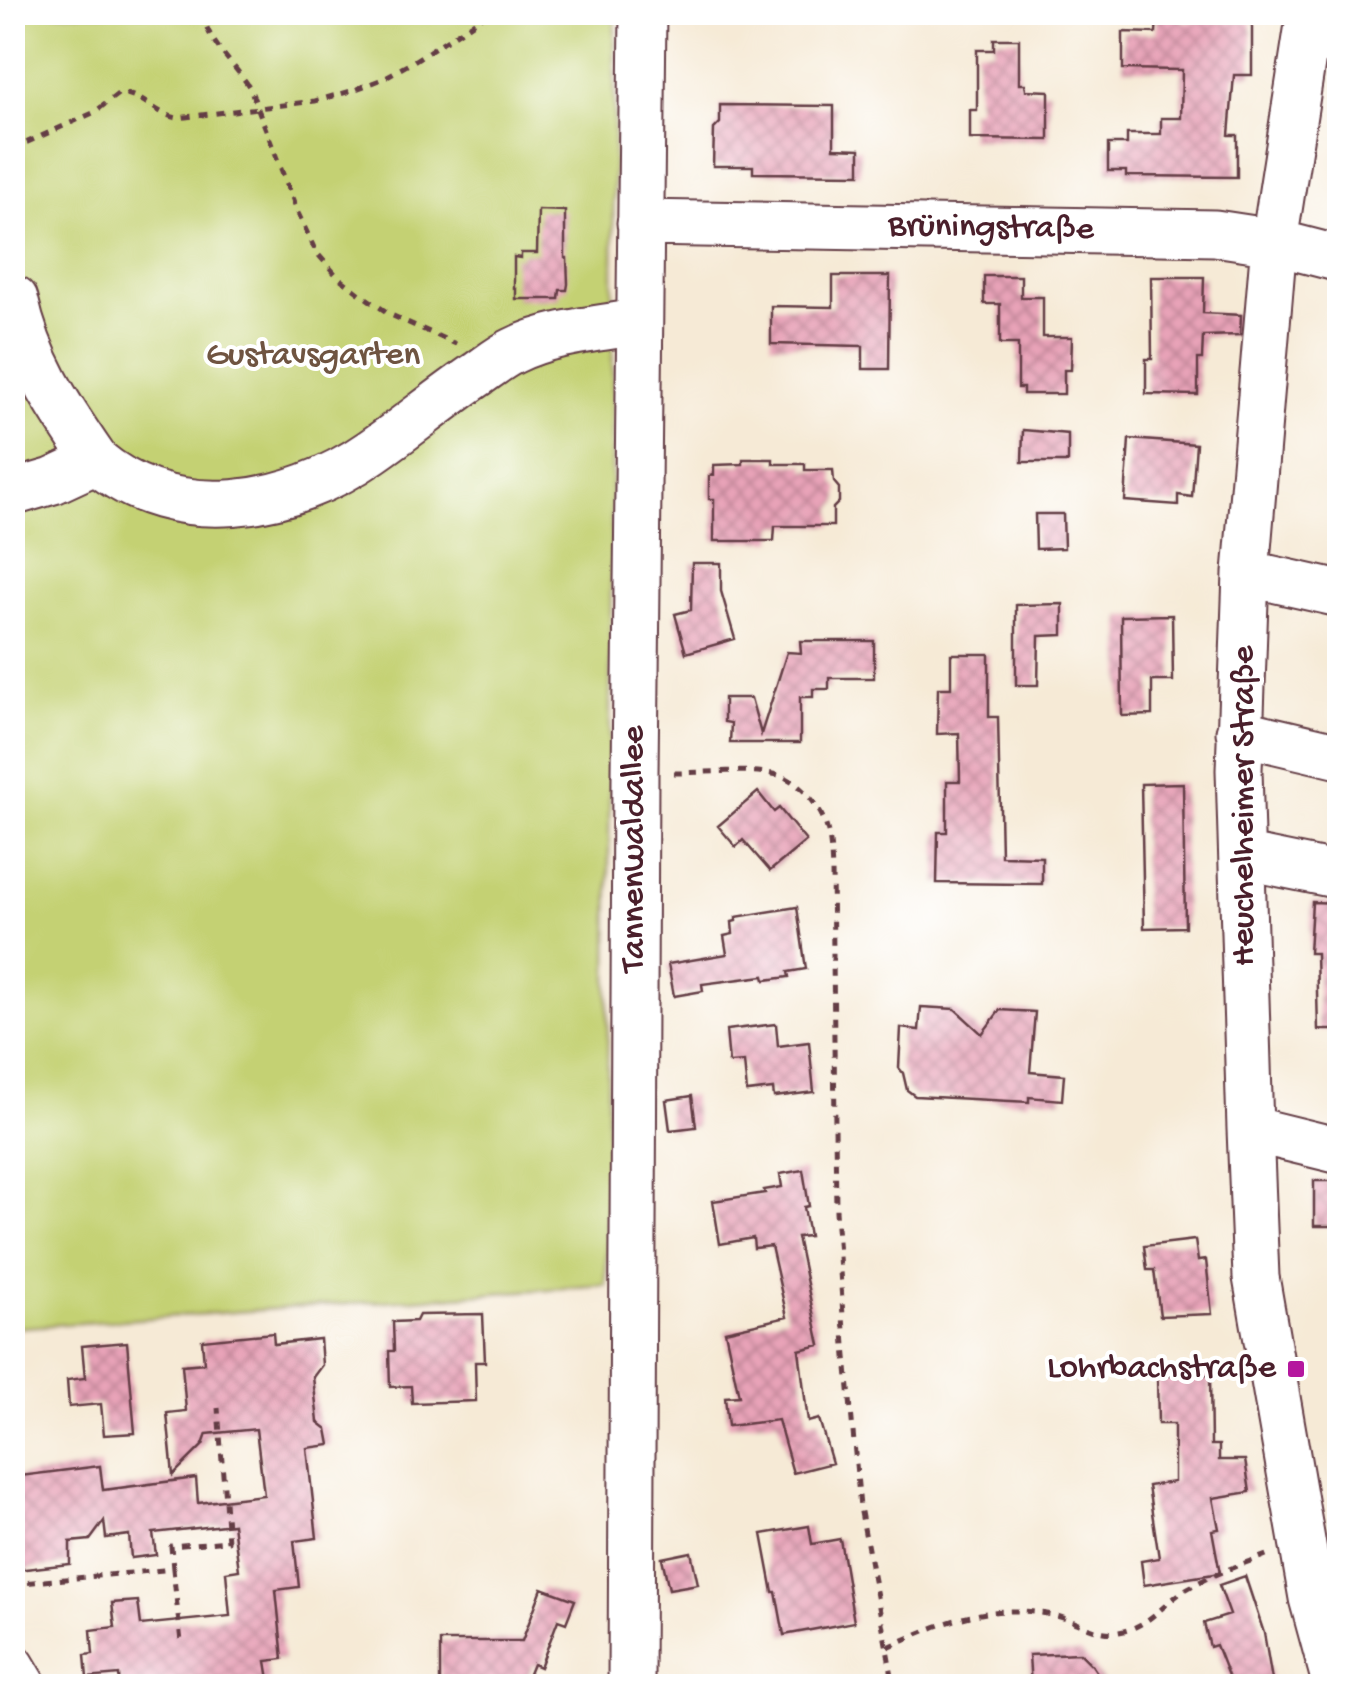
<svg xmlns="http://www.w3.org/2000/svg" width="1352" height="1699" font-family="'Gochi Hand',sans-serif">
  <style>
    .park { fill: #c4d173; stroke: #87784f; stroke-width: 2.5 }
    .building { fill: url(#building-cross-hatch) }
    .lines { fill: none; stroke-linecap: round; stroke-linejoin: round }
    .minor-casing { stroke: #643d45; stroke-width: 49 }
    .path { stroke: #643d45; stroke-width: 5; stroke-dasharray: 8 8; stroke-linecap: butt }
    .minor { stroke: #fff; stroke-width: 45 }
    .poi-dot { fill: #b5179e; stroke: #fff; stroke-width: 4 }
    .labels { text-anchor: middle; dominant-baseline: central; stroke-width: 8; stroke-linejoin: round; paint-order: stroke }
    .street-label { font-size: 35px; fill: #4a1f2b; stroke: #fff }
    .park-label { font-size: 35px; fill: #6f5441; stroke: #fff }
    .poi-label { font-size: 35px; fill: #4a1f2b; stroke: #fff; text-anchor: end }
  </style>
  <defs>
    <pattern id="building-cross-hatch" width="8" height="8" patternUnits="userSpaceOnUse" patternTransform="scale(2.5)"><rect width="8" height="8" fill="#e8a3b8"/><path d="M0 0l8 8M0 8l8-8" fill="none" stroke="#be8496"/></pattern>
  </defs>
  <rect width="100%" height="100%" fill="#fff"/>
  <filter id="ink" filterUnits="userSpaceOnUse"><feTurbulence type="fractalNoise" baseFrequency=".01" numOctaves="2"/><feDisplacementMap in="SourceGraphic" scale="20" xChannelSelector="R" yChannelSelector="G"/><feConvolveMatrix kernelMatrix="1 2 1 2 8 2 1 2 1" color-interpolation-filters="sRGB"/></filter>
  <filter id="wash" filterUnits="userSpaceOnUse"><feTurbulence type="fractalNoise" baseFrequency=".0048" numOctaves="4" result="noise"/><feDisplacementMap in="SourceGraphic" scale="40" xChannelSelector="R" yChannelSelector="G"/><feGaussianBlur stdDeviation="2.25" result="paint"/><feColorMatrix in="noise" values="0 0 0 0 0 0 0 0 0 0 0 0 0 0 0 0 0 1.4 0 .05"/><feComposite in="paint" operator="in"/></filter>
  <g filter="url(#wash)">
    <rect width="100%" height="100%" fill="#f6ead6"/>
    <path class="park" d="M13,13H615L606,1285L13,1328Z"/>
    <g id="blocks">
      <path class="building" d="M1157,16H1182V21L1252,22V75H1234L1229,135H1237V177L1126,176V171H1108V144H1127V134H1161V118H1181L1182,70L1123,69V32L1156,33Z
        M994,39H1019V84H1025L1026,90L1049,91V140L970,139V110H977V50H994Z
        M720,105L834,106V148L860,149V174L753,173V166H713L714,129L720,123Z
        M538,210L565,211V258H567L568,284L567,290H560L559,299H516V289H514V257L521,258V253H537Z
        M833,276H890L889,369H863V346L771,344V306L833,307Z
        M984,276H1021V297H1043V337H1072L1071,370H1064V394H1023V388H1018V344H1000V304H984Z
        M1151,277H1204L1203,313L1241,315L1240,335L1203,336L1202,359H1198V395L1146,394V359H1152Z
        M1023,430L1068,434V462H1022Z
        M1129,439L1196,444L1192,497L1178,495V505L1125,501Z
        M743,459H773V464H805V470H833L834,482L839,488V502L833,508V526H775L774,541H714V499H709V476L714,475V465L743,464Z
        M1035,514H1063L1064,548L1036,549Z
        M692,563H721V591L735,639L686,653L675,614L691,610Z
        M1063,604V635L1039,636L1038,685H1016V605Z
        M1172,615L1173,681H1152V715L1122,716L1121,616Z
        M800,641H874V678H829V689H813V697H800V743H730L731,723L724,722V698H751L761,734L787,652L801,653Z
        M951,654H989V717H998L1001,856L1042,857V884L937,883L938,832H947V781H960L959,733L937,734L938,688H951Z
        M1183,783L1185,927L1144,928L1141,784Z
        M758,792L774,812L779,808L806,841L770,871L743,840L736,847L718,826Z
        M1312,902L1340,903V1030H1318L1316,953H1309Z
        M797,907L806,969L788,972L789,977L765,980L764,976L702,984L703,991L674,996L668,964L727,954L724,936L733,934L732,922L736,921V917Z
        M921,1007L955,1009L982,1034L1000,1010L1035,1012L1030,1072L1064,1075L1062,1100L1029,1097V1102L915,1096L907,1090L903,1073L899,1068L901,1028L919,1030Z
        M776,1024L778,1046L809,1042L814,1092L774,1097L773,1089L747,1092L744,1062L729,1063L726,1030Z
        M692,1096L696,1127L670,1130L666,1100Z
        M803,1170L809,1206L804,1207L809,1236L797,1237L820,1345L799,1350L808,1422L819,1419L832,1463L793,1473L778,1420L728,1426L725,1397L739,1396L725,1331L787,1317L771,1246L754,1248L753,1238L720,1244L713,1201L765,1193L764,1190L782,1187L780,1174Z
        M1314,1181H1340V1226H1314Z
        M1195,1240L1198,1261L1206,1260L1212,1314L1160,1316L1154,1270H1147L1144,1246Z
        M483,1314L485,1362H475L476,1401L412,1403L411,1386L390,1387L389,1351H394L393,1322L416,1321L419,1315Z
        M273,1333L274,1344L320,1339L322,1365L313,1377L318,1422L327,1429L330,1445L307,1448L317,1538L294,1541L299,1587L276,1590L283,1659L266,1661L270,1686H120L119,1675L87,1678L85,1655L93,1654L91,1630L115,1627L112,1603L138,1601L141,1625L230,1616L226,1572L239,1570L233,1524L153,1533L156,1555L131,1558L129,1535L106,1538L104,1521L90,1540L70,1542V1564L16,1570L12,1539V1477L100,1466L103,1490L196,1478L198,1503L264,1495L256,1429L207,1434L203,1445L173,1475L167,1413L186,1411L182,1365L204,1363L202,1340Z
        M127,1342L135,1433L104,1435L101,1404L69,1407L67,1380L85,1378L82,1346Z
        M1157,1375H1210L1211,1445H1219V1460H1245L1250,1492L1213,1498L1219,1529L1212,1530L1220,1573L1144,1585L1141,1561L1159,1558L1148,1486L1174,1482V1424H1158Z
        M809,1526L812,1544L840,1539L854,1622L784,1635L776,1592H773L762,1534Z
        M691,1552L698,1584L669,1589L662,1558Z
        M1245,1576L1264,1633L1273,1686H1232L1216,1645L1210,1647L1204,1623L1230,1615L1219,1585Z
        M542,1588L575,1600L566,1623L558,1620L540,1667L533,1664L524,1686H440V1641H522Z
        M1080,1653L1092,1665L1106,1686H1031L1029,1655Z"/>
    </g>
  </g>
  <g filter="url(#ink)">
    <use href="#blocks" fill-opacity="0" stroke="#643d45" stroke-width="2.5"/>
    <g class="lines">
      <g class="minor-casing">
        <path id="minor" d="M1310,12L1274,242L1246,573L1239,770L1250,1129L1256,1277L1312,1598L1336,1686
          M640,223L1215,233L1274,242L1340,259
          M15,299C29,364 59,407 96,461
          M12,493L53,481L96,461C175,528 291,508 371,452C406,428 440,400 475,376C487,368 500,357 513,351C552,332 596,329 638,322
          M1246,573L1340,594
          M1239,732L1340,756
          M1242,856L1340,876
          M1250,1129L1340,1151
          M12,1666L24,1686
          M631,1686L635,774L643,12"/>
      </g>
      <path class="path" d="M203,12C206,42 235,64 250,88L298,213L316,252L338,277L362,295L391,315L456,344
        M12,149L95,112L119,93C142,94 155,114 177,118L315,101L351,91L380,80L409,64L490,12
        M674,773C703,773 757,767 784,777C801,784 819,806 825,823C831,838 831,854 832,870L836,1211L845,1346L860,1507L894,1686
        M173,1569L171,1546L228,1541L218,1408
        M12,1584L173,1569L181,1642
        M888,1647C943,1622 990,1602 1052,1615C1074,1619 1097,1636 1119,1632C1150,1627 1165,1601 1190,1587C1215,1573 1243,1564 1269,1554"/>
      <use href="#minor" class="minor"/>
    </g>
  </g>
  <rect class="poi-dot" x="1286" y="1359" width="20" height="20" rx="5"/>
  <g class="labels">
    <g class="street-label">
      <text transform="translate(991 229) rotate(1)">Brüningstraße</text>
      <text transform="translate(1245 806) rotate(-90)">Heuchelheimer Straße</text>
      <text transform="translate(635 849) rotate(-90)">Tannenwaldallee</text>
    </g>
    <g class="park-label">
      <text x="313" y="356">Gustavsgarten</text>
    </g>
    <g class="poi-label">
      <text x="1276" y="1369">Lohrbachstraße</text>
    </g>
  </g>
  <rect width="1352" height="1699" fill="none" stroke="#fff" stroke-width="50"/>
</svg>
